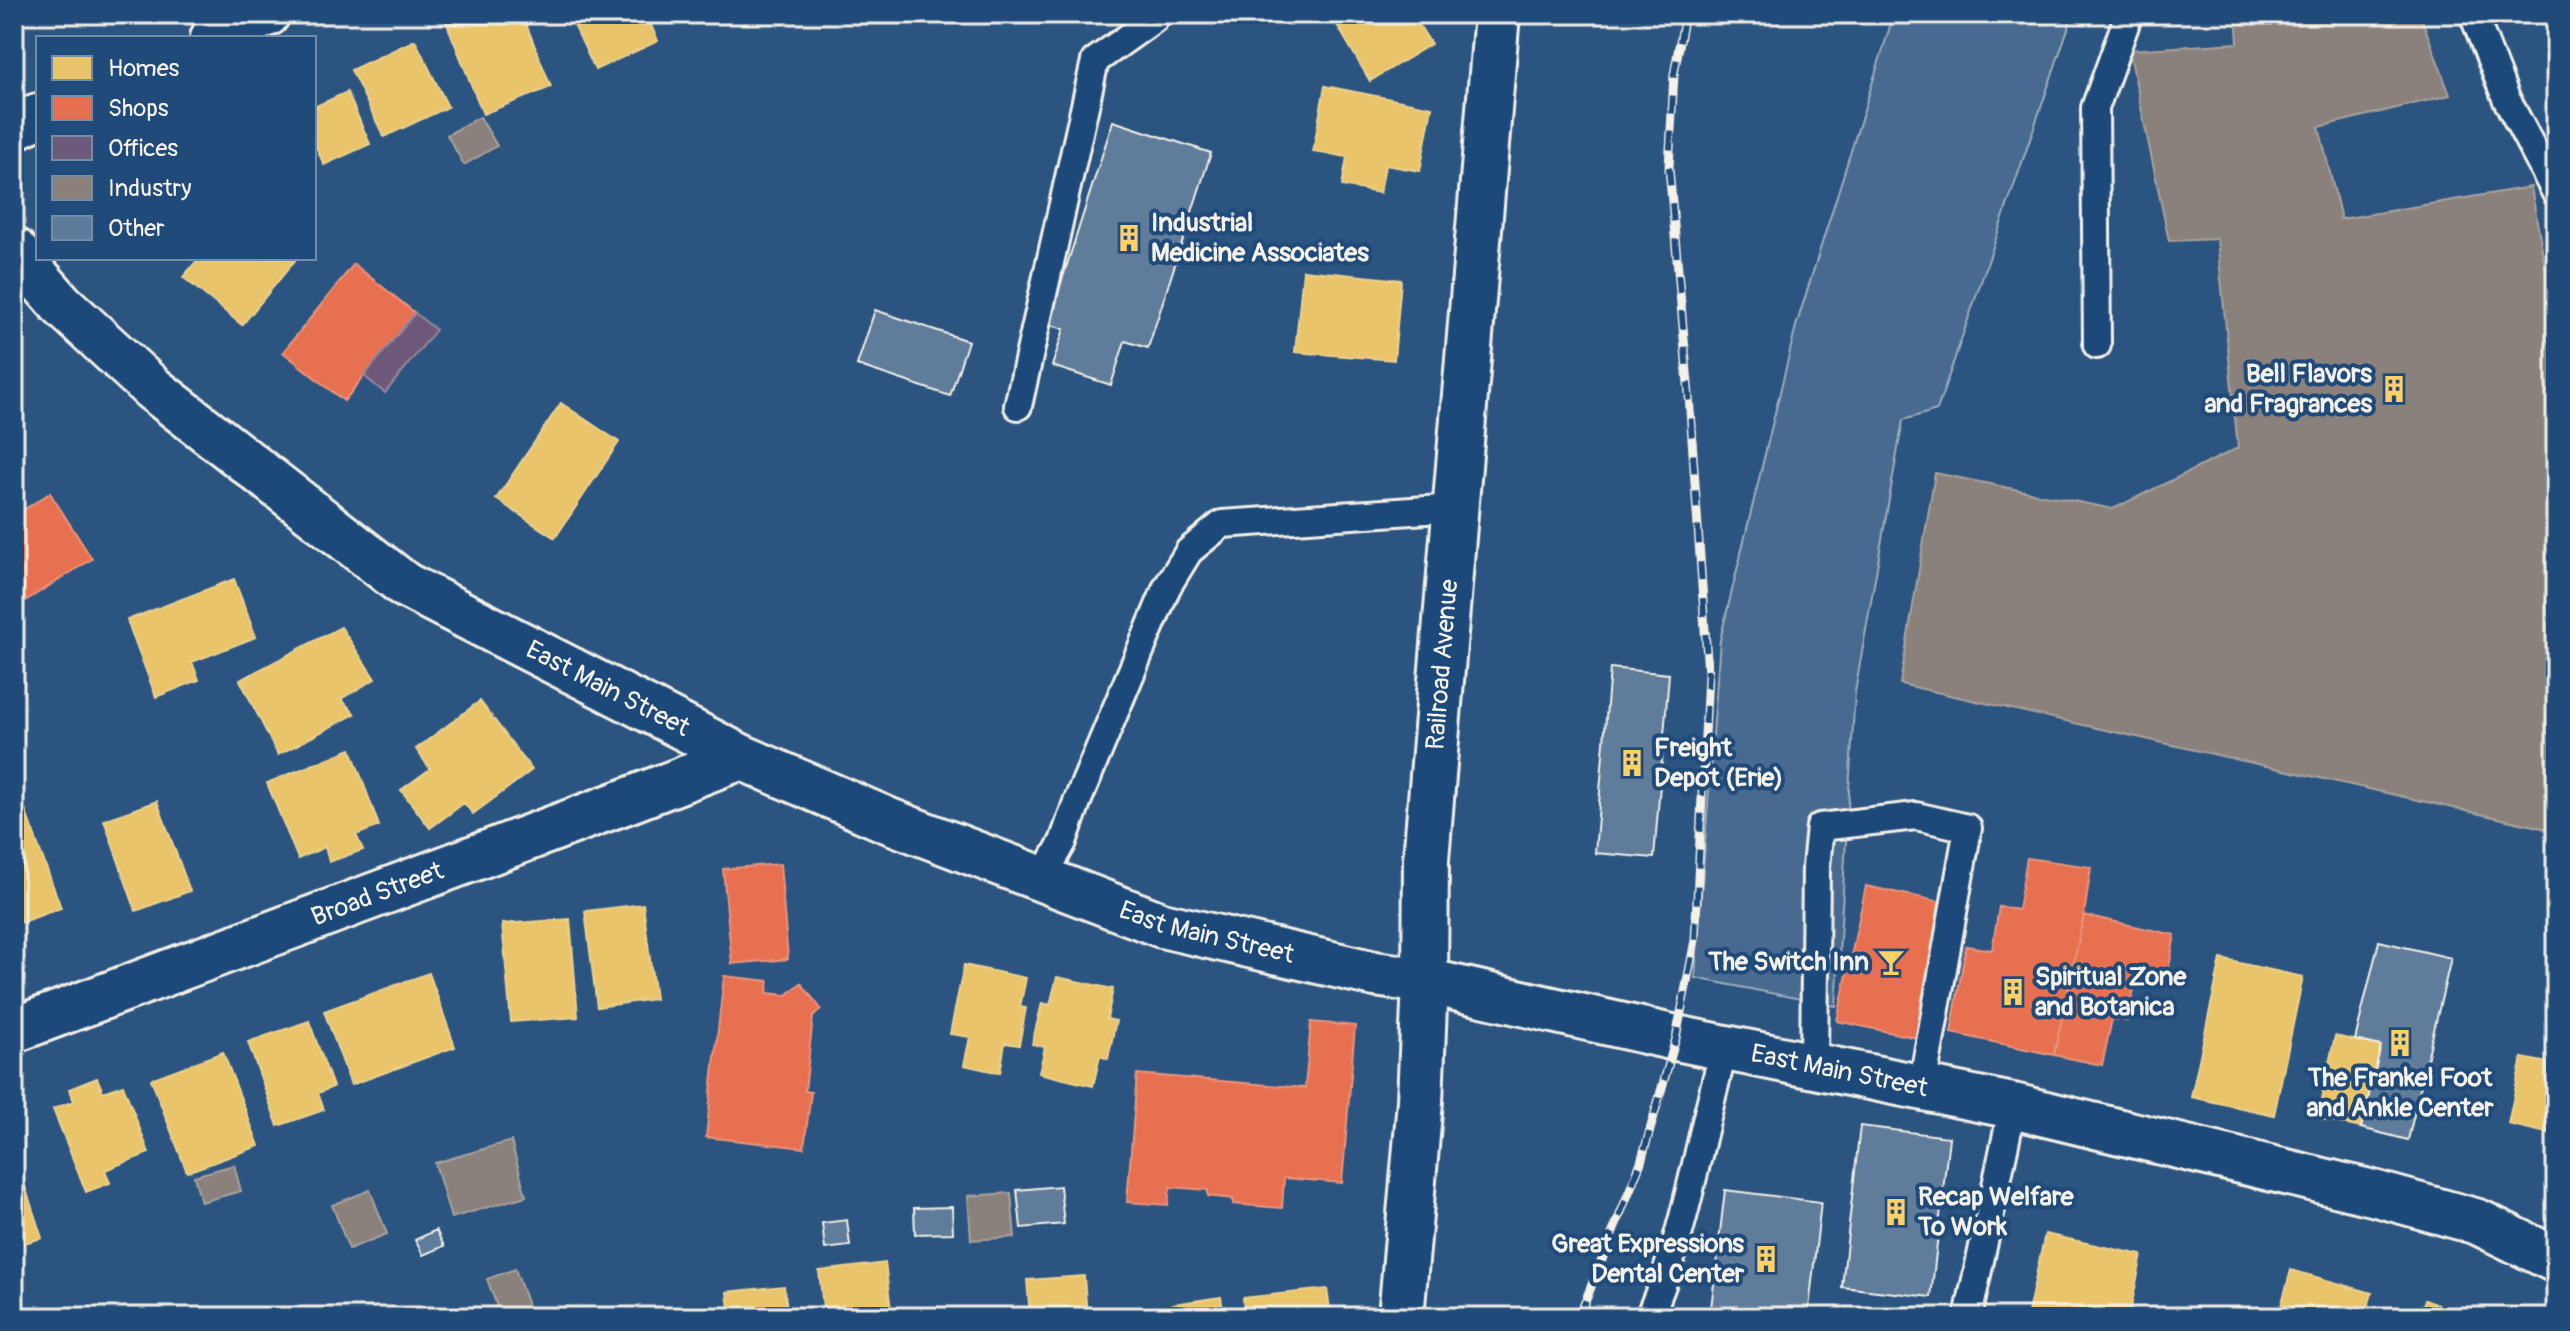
<svg xmlns="http://www.w3.org/2000/svg" width="2570" height="1331" font-family="Pangolin,sans-serif">
  <style>
    .green { fill: #496b90; stroke: #9eaebc; stroke-width: 2 }
    .homes { fill: #e9c46a; stroke: #ecd290; stroke-width: 2 }
    .shops { fill: #e76f51; stroke: #eb967e; stroke-width: 2 }
    .offices { fill: #6d597a; stroke: #96879b; stroke-width: 2 }
    .industry { fill: #8a817c; stroke: #aaa39c; stroke-width: 2 }
    .building { fill: #5e7b9a; stroke: #f4f1e8; stroke-width: 2 }
    .lines { fill: none; stroke-linecap: round; stroke-linejoin: round }
    .lane-casing { stroke: #f4f1e8; stroke-width: 32 }
    .street-casing { stroke: #f4f1e8; stroke-width: 50 }
    .secondary-casing { stroke: #f4f1e8; stroke-width: 50 }
    .lane { stroke: #1f4a7a; stroke-width: 26 }
    .street { stroke: #1f4a7a; stroke-width: 44 }
    .secondary { stroke: #1f4a7a; stroke-width: 44 }
    .rail-casing { stroke: #f4f1e8; stroke-width: 9 }
    .rail { stroke: #1f4a7a; stroke-width: 6; stroke-dasharray: 18; stroke-linecap: butt }
    .labels { text-anchor: middle; dominant-baseline: central; stroke-width: 8; stroke-linejoin: round; paint-order: stroke }
    .poi-label { font-size: 26px; font-weight: bold; fill: #f4f1e8; stroke: #1f4a7a; text-anchor: start }
    .street-label { font-size: 26px; fill: #f4f1e8; stroke: #1f4a7a }
  </style>
  <rect width="100%" height="100%" fill="#2c5481"/>
  <filter id="ink" filterUnits="userSpaceOnUse"><feTurbulence type="fractalNoise" baseFrequency=".0125" numOctaves="2"/><feDisplacementMap in="SourceGraphic" scale="16" xChannelSelector="R" yChannelSelector="G"/><feConvolveMatrix kernelMatrix="1 2 1 2 8 2 1 2 1" color-interpolation-filters="sRGB"/></filter>
  <g filter="url(#ink)">
    <path class="green" d="M1894,14H2073L1937,410L1903,420L1855,692L1836,1006L1695,978L1720,640L1796,326Z"/>
    <path class="homes" d="M443,14H522L551,87L483,114Z
      M569,14H646L658,41L595,70Z
      M1340,14H1412L1431,44L1370,81L1333,18Z
      M415,40L448,107L384,137L351,70Z
      M1325,86L1432,107L1420,171L1385,165L1380,193L1342,186L1347,157L1313,151Z
      M347,92L370,144L324,165L314,142V107Z
      M199,258H297L242,325L183,277Z
      M1303,270L1401,280L1394,360L1295,352Z
      M561,403L619,442L555,538L496,499Z
      M234,579L256,637L192,662L199,680L156,697L127,620Z
      M341,627L375,679L341,699L355,714L278,755L240,680Z
      M480,701L532,770L473,814L464,803L430,828L401,790L430,769L416,749Z
      M351,749L379,826L356,835L363,850L329,862L325,847L298,859L267,783Z
      M157,801L190,891L136,911L104,820Z
      M23,804L61,908L14,925V807Z
      M643,904L655,999L597,1007L585,911Z
      M570,919L578,1017L511,1022L502,924Z
      M2221,959L2303,977L2274,1115L2191,1097Z
      M964,965L1026,978L1020,1007L1026,1008L1019,1045L1005,1043L1000,1073L964,1065L970,1037L950,1034Z
      M429,973L455,1047L351,1085L324,1011Z
      M1057,977L1113,989L1107,1019L1116,1021L1108,1059L1100,1056L1093,1086L1039,1073L1045,1047L1032,1044L1042,1003L1050,1005Z
      M309,1021L333,1087L318,1093L324,1110L278,1126L248,1042Z
      M2556,1025V1135L2508,1124L2522,1058L2548,1063Z
      M2335,1036L2381,1046L2361,1128L2317,1118Z
      M223,1052L259,1146L187,1172L151,1079Z
      M97,1078L103,1092L123,1085L149,1153L105,1170L110,1183L86,1192L53,1109L74,1101L69,1089Z
      M14,1153L42,1238L14,1246Z
      M2045,1234L2142,1255L2129,1317H2027Z
      M885,1263L892,1317H824L819,1271Z
      M2291,1270L2372,1293L2365,1317H2278Z
      M1084,1276L1087,1317H1030L1027,1280Z
      M784,1286L788,1317H730L727,1292Z
      M1327,1289L1331,1317H1245L1243,1298Z
      M1221,1297L1224,1317H1175L1173,1304Z
      M2425,1300L2467,1317H2418Z"/>
    <path class="shops" d="M354,264L415,313L344,401L283,352Z
      M50,493L92,559L14,608V516Z
      M2027,858L2091,867L2084,915L2054,1055L1951,1033L1966,946L1992,950L1999,907L2018,910Z
      M780,864L788,959L732,964L723,869Z
      M1866,886L1946,903L1917,1038L1837,1021Z
      M2084,915L2175,935L2166,982L2137,975L2127,1021L2112,1019L2102,1065L2054,1055Z
      M724,976L769,981L767,993L787,995L801,983L821,1009L813,1017L805,1091L811,1092L804,1148L706,1137Z
      M1311,1022L1355,1026L1342,1183L1284,1178L1282,1208L1233,1204V1199L1208,1196V1190L1170,1187L1168,1205L1127,1202L1137,1074L1305,1088Z"/>
    <path class="offices" d="M415,313L436,330L385,393L364,376Z"/>
    <path class="industry" d="M2236,14H2420L2450,95L2319,127L2341,219L2531,187L2556,330V831L1900,684L1935,473L2113,509L2238,448L2217,239L2169,241L2129,50L2238,43Z
      M480,117L497,146L464,165L447,135Z
      M511,1141L526,1196L451,1218L435,1163Z
      M234,1165L241,1191L201,1202L194,1176Z
      M370,1190L387,1234L349,1249L332,1205Z
      M1011,1193L1015,1237L971,1240L968,1196Z
      M515,1269L529,1308L501,1317L487,1279Z"/>
    <path class="building" d="M1113,121L1211,153L1148,348L1125,341L1111,385L1052,366L1064,329L1048,324Z
      M875,310L968,341L950,396L857,365Z
      M1610,668L1669,674L1654,858L1595,853Z
      M2379,941L2451,958L2408,1140L2361,1128L2381,1046L2355,1040Z
      M1860,1126L1949,1137L1931,1297L1842,1287Z
      M1060,1186L1064,1224L1021,1228L1017,1190Z
      M1725,1190L1821,1202L1808,1317H1710Z
      M952,1207L953,1233L915,1234L914,1208Z
      M847,1220L850,1246L825,1249L822,1223Z
      M436,1230L444,1246L423,1255L415,1240Z"/>
    <g class="lines">
      <g class="lane-casing">
        <path id="lane" d="M2473,14L2506,98L2556,193
          M2097,345L2095,108L2129,14
          M1018,406L1095,61L1154,19L1156,14
          M1042,879L1063,842L1077,802L1167,587L1189,551L1222,524L1456,508
          M1814,1065L1816,867L1820,827L1916,816L1968,828L1922,1087
          M1649,1317C1687,1232 1699,1136 1725,1047
          M1968,1317L2013,1106"/>
      </g>
      <g class="street-casing">
        <g id="street">
          <path d="M213,38L267,14"/>
          <path d="M14,127L38,116"/>
          <path id="s1" d="M14,1030L632,799L741,757"/>
          <path id="s2" d="M1401,1317L1420,1101L1425,981L1426,859L1497,14"/>
        </g>
      </g>
      <g class="secondary-casing">
        <g id="secondary">
          <path id="s3" d="M14,250L61,304L152,388L405,585L741,757L887,820L1162,925L1375,974L1425,981L1676,1038L2013,1106L2377,1194L2478,1222L2556,1260"/>
        </g>
      </g>
      <use href="#lane" class="lane"/>
      <use href="#street" class="street"/>
      <use href="#secondary" class="secondary"/>
      <g class="rail-casing">
        <path id="rail" d="M1579,1317L1641,1162L1676,1038L1695,940L1708,674L1689,395L1669,168L1674,74L1685,14"/>
      </g>
      <use href="#rail" class="rail"/>
    </g>
  </g>
  <defs>
    <g id="building-bare" transform="scale(2.16)"><path d="M-4-6H4V6H1V3H-1V6H-4ZM-2.5-4.3h1.7v1.8h-1.7ZM.8-4.3h1.7v1.8H.8ZM-2.5-1h1.7V.8h-1.7ZM.8-1h1.7V.8H.8Z" fill="#ffd166" stroke="#1f4a7a" stroke-width="2.5" paint-order="stroke"/></g>
    <g id="bar-bare" transform="scale(2.16)"><path d="M-6-5H6L.8 .8V4.5H3.5V6h-7V4.5H-.8V.8Z" fill="#ffd166" stroke="#1f4a7a" stroke-width="2.5" paint-order="stroke"/></g>
  </defs>
  <g fill-rule="evenodd">
    <use href="#building-bare" x="1129" y="238"/>
    <use href="#building-bare" x="2394" y="389"/>
    <use href="#building-bare" x="1632" y="763"/>
    <use href="#bar-bare" x="1891" y="962"/>
    <use href="#building-bare" x="2013" y="992"/>
    <use href="#building-bare" x="2400" y="1043"/>
    <use href="#building-bare" x="1896" y="1212"/>
    <use href="#building-bare" x="1766" y="1259"/>
  </g>
  <g class="labels">
    <g class="poi-label">
      <text x="1151" y="223">Industrial<tspan x="1151" dy="30">Medicine Associates</tspan></text>
      <text x="2372" y="374" text-anchor="end">Bell Flavors<tspan x="2372" dy="30">and Fragrances</tspan></text>
      <text x="1654" y="748">Freight<tspan x="1654" dy="30">Depot (Erie)</tspan></text>
      <text x="1869" y="962" text-anchor="end">The Switch Inn</text>
      <text x="2035" y="977">Spiritual Zone<tspan x="2035" dy="30">and Botanica</tspan></text>
      <text x="2400" y="1078" text-anchor="middle">The Frankel Foot<tspan x="2400" dy="30">and Ankle Center</tspan></text>
      <text x="1918" y="1197">Recap Welfare<tspan x="1918" dy="30">To Work</tspan></text>
      <text x="1744" y="1244" text-anchor="end">Great Expressions<tspan x="1744" dy="30">Dental Center</tspan></text>
    </g>
    <g class="street-label">
      <text stroke="none"><textPath href="#s2" startOffset="654">Railroad Avenue</textPath></text>
      <text stroke="none"><textPath href="#s3" startOffset="744">East Main Street</textPath></text>
      <text stroke="none"><textPath href="#s1" startOffset="388">Broad Street</textPath></text>
      <text stroke="none"><textPath href="#s3" startOffset="1392">East Main Street</textPath></text>
      <text stroke="none"><textPath href="#s3" startOffset="2040">East Main Street</textPath></text>
    </g>
  </g>
  <rect width="2570" height="1331" fill="none" stroke="#1f4a7a" stroke-width="48"/>
  <rect x="24" y="24" width="2522" height="1283" fill="none" stroke="#f4f1e8" stroke-width="3" filter="url(#ink)"/>
  <rect x="36" y="36" width="280" height="224" fill="#1f4a7a" stroke="#748da6" stroke-width="2"/>
  <rect x="52" y="56" width="40" height="24" fill="#e9c46a" stroke="#748da6" stroke-width="2"/>
  <text x="108" y="76" font-size="24" fill="#f4f1e8">Homes</text>
  <rect x="52" y="96" width="40" height="24" fill="#e76f51" stroke="#748da6" stroke-width="2"/>
  <text x="108" y="116" font-size="24" fill="#f4f1e8">Shops</text>
  <rect x="52" y="136" width="40" height="24" fill="#6d597a" stroke="#748da6" stroke-width="2"/>
  <text x="108" y="156" font-size="24" fill="#f4f1e8">Offices</text>
  <rect x="52" y="176" width="40" height="24" fill="#8a817c" stroke="#748da6" stroke-width="2"/>
  <text x="108" y="196" font-size="24" fill="#f4f1e8">Industry</text>
  <rect x="52" y="216" width="40" height="24" fill="#5e7b9a" stroke="#748da6" stroke-width="2"/>
  <text x="108" y="236" font-size="24" fill="#f4f1e8">Other</text>
</svg>
